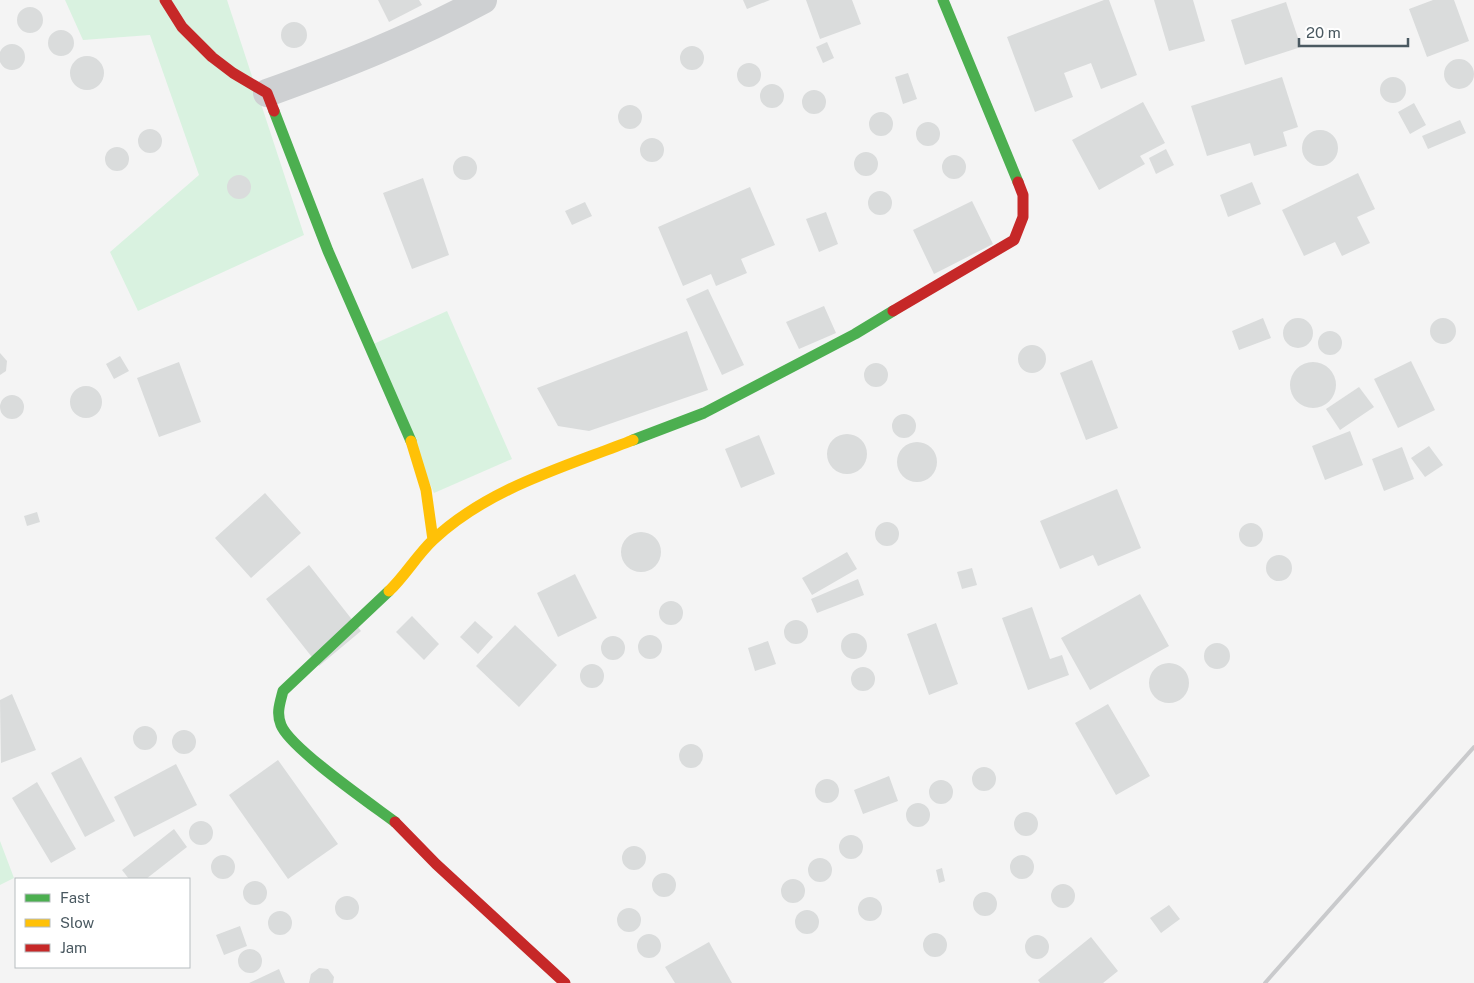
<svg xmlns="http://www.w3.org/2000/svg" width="1474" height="983" font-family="'Public Sans',sans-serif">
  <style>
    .green { fill: #d9f2e0 }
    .building { fill: #dadcdc }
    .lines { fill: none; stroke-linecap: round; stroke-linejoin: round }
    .street { stroke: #ced0d2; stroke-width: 28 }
    .fast { stroke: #4caf50; stroke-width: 11 }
    .slow { stroke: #ffc107; stroke-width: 11 }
    .jam { stroke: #c62828; stroke-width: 11 }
    .rail { stroke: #c9cacc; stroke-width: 4 }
  </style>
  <rect width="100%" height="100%" fill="#f4f4f4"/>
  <path class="green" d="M65,0H227L304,235L138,311L110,252L199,175L150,35L83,40Z
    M447,311L512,459L434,493L369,346Z
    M0,841L14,878L0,885Z"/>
  <path class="building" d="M378,0H419L422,5L389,22Z
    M743,0H770L747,9Z
    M806,0H852L861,24L820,39Z
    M1104,0H1109L1137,75L1101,89L1091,63L1064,73L1073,97L1035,112L1007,37Z
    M1154,0H1193L1205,41L1169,51Z
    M1433,0H1454L1469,41L1427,57L1409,9Z
    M1286,2L1301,47L1245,65L1231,20Z
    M17 20a13 13 0 1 1 26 0a13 13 0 1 1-26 0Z
    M281 35a13 13 0 1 1 26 0a13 13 0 1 1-26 0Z
    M48 43a13 13 0 1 1 26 0a13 13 0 1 1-26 0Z
    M827,42L834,58L823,63L816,47Z
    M-1 57a13 13 0 1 1 26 0a13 13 0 1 1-26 0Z
    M680 58a12 12 0 1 1 24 0a12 12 0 1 1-24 0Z
    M70 73a17 17 0 1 1 34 0a17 17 0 1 1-34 0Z
    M1444 74a15 15 0 1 1 30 0a15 15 0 1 1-30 0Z
    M737 75a12 12 0 1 1 24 0a12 12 0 1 1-24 0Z
    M908,73L917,99L903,104L895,77Z
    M1282,77L1298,127L1283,132L1287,146L1254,156L1250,143L1207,156L1191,106Z
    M1380 90a13 13 0 1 1 26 0a13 13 0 1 1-26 0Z
    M760 96a12 12 0 1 1 24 0a12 12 0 1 1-24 0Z
    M802 102a12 12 0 1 1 24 0a12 12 0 1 1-24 0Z
    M1143,102L1165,143L1140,156L1145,164L1099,190L1072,140Z
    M1414,103L1426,125L1410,134L1398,112Z
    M618 117a12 12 0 1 1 24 0a12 12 0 1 1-24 0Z
    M869 124a12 12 0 1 1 24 0a12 12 0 1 1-24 0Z
    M1460,120L1466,133L1428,149L1422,136Z
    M916 134a12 12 0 1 1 24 0a12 12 0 1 1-24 0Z
    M138 141a12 12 0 1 1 24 0a12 12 0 1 1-24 0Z
    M1302 148a18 18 0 1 1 36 0a18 18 0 1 1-36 0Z
    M640 150a12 12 0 1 1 24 0a12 12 0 1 1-24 0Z
    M105 159a12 12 0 1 1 24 0a12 12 0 1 1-24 0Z
    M1166,149L1174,165L1156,174L1149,158Z
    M854 164a12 12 0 1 1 24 0a12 12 0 1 1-24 0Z
    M942 167a12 12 0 1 1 24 0a12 12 0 1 1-24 0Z
    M453 168a12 12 0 1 1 24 0a12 12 0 1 1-24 0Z
    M1358,173L1375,209L1357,217L1370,243L1342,256L1335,242L1304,256L1282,210Z
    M227 187a12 12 0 1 1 24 0a12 12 0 1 1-24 0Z
    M423,178L449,255L412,269L383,193Z
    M1252,182L1261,204L1228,217L1220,195Z
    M750,187L775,245L741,259L747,273L716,286L711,274L683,286L658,227Z
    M868 203a12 12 0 1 1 24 0a12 12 0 1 1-24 0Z
    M972,201L993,244L934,274L913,230Z
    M585,202L592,216L572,225L565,211Z
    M826,212L838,244L819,252L806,219Z
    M708,289L744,365L722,375L686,299Z
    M824,306L836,333L799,349L786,322Z
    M1263,318L1271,338L1239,350L1232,331Z
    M1283 333a15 15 0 1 1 30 0a15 15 0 1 1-30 0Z
    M1430 331a13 13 0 1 1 26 0a13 13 0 1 1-26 0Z
    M687,331L708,390L589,431L558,426L537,388Z
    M1318 343a12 12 0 1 1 24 0a12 12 0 1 1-24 0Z
    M1018 359a14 14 0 1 1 28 0a14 14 0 1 1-28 0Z
    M0,353L7,361L6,371L0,375Z
    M120,356L129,371L114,379L106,364Z
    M1092,360L1118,428L1086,440L1060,373Z
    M1411,361L1435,410L1398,428L1374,379Z
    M179,362L201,422L159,437L137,378Z
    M1290 385a23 23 0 1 1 46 0a23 23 0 1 1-46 0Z
    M864 375a12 12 0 1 1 24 0a12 12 0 1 1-24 0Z
    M70 402a16 16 0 1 1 32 0a16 16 0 1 1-32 0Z
    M1359,387L1374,407L1340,430L1326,409Z
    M0 407a12 12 0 1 1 24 0a12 12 0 1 1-24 0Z
    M892 426a12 12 0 1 1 24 0a12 12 0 1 1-24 0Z
    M1350,431L1363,465L1325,480L1312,446Z
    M827 454a20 20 0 1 1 40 0a20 20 0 1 1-40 0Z
    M759,435L775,474L741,488L725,449Z
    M897 462a20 20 0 1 1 40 0a20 20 0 1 1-40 0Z
    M1429,446L1443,465L1425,477L1411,458Z
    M1402,447L1414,479L1384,491L1372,459Z
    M1117,489L1141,548L1098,566L1093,555L1060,569L1040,521Z
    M265,493L301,533L251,578L215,538Z
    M37,512L40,522L27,526L24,516Z
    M875 534a12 12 0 1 1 24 0a12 12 0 1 1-24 0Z
    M1239 535a12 12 0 1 1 24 0a12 12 0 1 1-24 0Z
    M621 552a20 20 0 1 1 40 0a20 20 0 1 1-40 0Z
    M847,552L857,569L812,595L802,578Z
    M1266 568a13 13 0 1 1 26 0a13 13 0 1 1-26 0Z
    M309,565L361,631L319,666L266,599Z
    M972,568L977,585L962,589L957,572Z
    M575,574L597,618L558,637L537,593Z
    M858,579L864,595L817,613L811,599Z
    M1140,594L1169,646L1090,690L1061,638Z
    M659 613a12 12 0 1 1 24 0a12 12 0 1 1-24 0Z
    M1032,607L1050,659L1062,655L1069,675L1028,690L1002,618Z
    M412,616L439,644L424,660L396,632Z
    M784 632a12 12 0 1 1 24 0a12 12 0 1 1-24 0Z
    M475,621L493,637L478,654L460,637Z
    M936,623L958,684L929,695L907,634Z
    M515,625L557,665L519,707L476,666Z
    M841 646a13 13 0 1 1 26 0a13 13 0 1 1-26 0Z
    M638 647a12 12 0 1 1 24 0a12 12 0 1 1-24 0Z
    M601 648a12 12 0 1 1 24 0a12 12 0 1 1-24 0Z
    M768,641L776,664L755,671L748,648Z
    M1204 656a13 13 0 1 1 26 0a13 13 0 1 1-26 0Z
    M1149 683a20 20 0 1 1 40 0a20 20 0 1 1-40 0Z
    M580 676a12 12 0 1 1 24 0a12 12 0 1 1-24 0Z
    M851 679a12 12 0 1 1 24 0a12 12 0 1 1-24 0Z
    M12,694L36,750L1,763L0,700Z
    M1108,704L1150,776L1116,795L1075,723Z
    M133 738a12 12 0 1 1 24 0a12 12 0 1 1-24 0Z
    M172 742a12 12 0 1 1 24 0a12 12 0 1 1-24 0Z
    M679 756a12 12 0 1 1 24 0a12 12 0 1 1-24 0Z
    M81,757L115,821L85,837L51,773Z
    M278,760L338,844L288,879L229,795Z
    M176,764L197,805L134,837L114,797Z
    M972 779a12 12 0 1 1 24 0a12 12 0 1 1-24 0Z
    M889,776L898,801L863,814L854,790Z
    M815 791a12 12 0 1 1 24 0a12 12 0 1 1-24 0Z
    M929 792a12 12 0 1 1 24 0a12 12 0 1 1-24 0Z
    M37,782L76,849L51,863L12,798Z
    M906 815a12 12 0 1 1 24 0a12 12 0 1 1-24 0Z
    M1014 824a12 12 0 1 1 24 0a12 12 0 1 1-24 0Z
    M189 833a12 12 0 1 1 24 0a12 12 0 1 1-24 0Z
    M174,829L187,847L146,879H129L122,870Z
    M839 847a12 12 0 1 1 24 0a12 12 0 1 1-24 0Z
    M622 858a12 12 0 1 1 24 0a12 12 0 1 1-24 0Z
    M1010 867a12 12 0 1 1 24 0a12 12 0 1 1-24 0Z
    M211 867a12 12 0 1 1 24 0a12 12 0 1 1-24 0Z
    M808 870a12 12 0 1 1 24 0a12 12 0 1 1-24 0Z
    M942,868L945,881L939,883L936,870Z
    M652 885a12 12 0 1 1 24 0a12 12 0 1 1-24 0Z
    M781 891a12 12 0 1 1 24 0a12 12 0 1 1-24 0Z
    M243 893a12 12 0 1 1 24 0a12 12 0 1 1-24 0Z
    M1051 896a12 12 0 1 1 24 0a12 12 0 1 1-24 0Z
    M973 904a12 12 0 1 1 24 0a12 12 0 1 1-24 0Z
    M335 908a12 12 0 1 1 24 0a12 12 0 1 1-24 0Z
    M858 909a12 12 0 1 1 24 0a12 12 0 1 1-24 0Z
    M1169,905L1180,919L1161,933L1150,918Z
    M617 920a12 12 0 1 1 24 0a12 12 0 1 1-24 0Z
    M795 922a12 12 0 1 1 24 0a12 12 0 1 1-24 0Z
    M268 923a12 12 0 1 1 24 0a12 12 0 1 1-24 0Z
    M240,926L247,946L224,955L216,935Z
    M923 945a12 12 0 1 1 24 0a12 12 0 1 1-24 0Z
    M637 946a12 12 0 1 1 24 0a12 12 0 1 1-24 0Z
    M1025 947a12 12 0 1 1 24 0a12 12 0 1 1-24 0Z
    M1091,937L1118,971L1103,983H1040L1038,980Z
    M709,942L732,983H675L665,967Z
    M238 961a12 12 0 1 1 24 0a12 12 0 1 1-24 0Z
    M319,968L328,969L334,977L333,983H309L311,974Z
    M279,969L285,983H249Z"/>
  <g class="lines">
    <path class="street" d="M267,93C342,66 413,38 483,0"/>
    <path class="fast" d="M943,0L1018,182
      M274,111L328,251L411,441
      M633,440L704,413L855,334L893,311
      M389,591L283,691C280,703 276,713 281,725C290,748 371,804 395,822"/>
    <path class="slow" d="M411,441L426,490L433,540
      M389,591C405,576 417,555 433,540C488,488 565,467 633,440"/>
    <path class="jam" d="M165,0L182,27L212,57L233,73L267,93L274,111
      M893,311L1014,240L1023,217V195L1018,182
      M395,822L436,864L565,983"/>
    <path class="rail" d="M1265,983L1474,747"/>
  </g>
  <rect x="15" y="878" width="175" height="90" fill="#ffffff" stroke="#b7bdc0"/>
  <rect x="25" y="894" width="25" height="8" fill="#4caf50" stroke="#b7bdc0"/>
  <text x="60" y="903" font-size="15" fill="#4a5961">Fast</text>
  <rect x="25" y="919" width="25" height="8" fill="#ffc107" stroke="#b7bdc0"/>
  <text x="60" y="928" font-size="15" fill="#4a5961">Slow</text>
  <rect x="25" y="944" width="25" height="8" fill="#c62828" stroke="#b7bdc0"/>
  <text x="60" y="953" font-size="15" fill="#4a5961">Jam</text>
  <path d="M1299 38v8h109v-8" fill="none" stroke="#4a5961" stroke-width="2.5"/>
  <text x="1306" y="38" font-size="15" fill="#4a5961" stroke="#ffffff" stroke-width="4" paint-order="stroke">20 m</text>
</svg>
